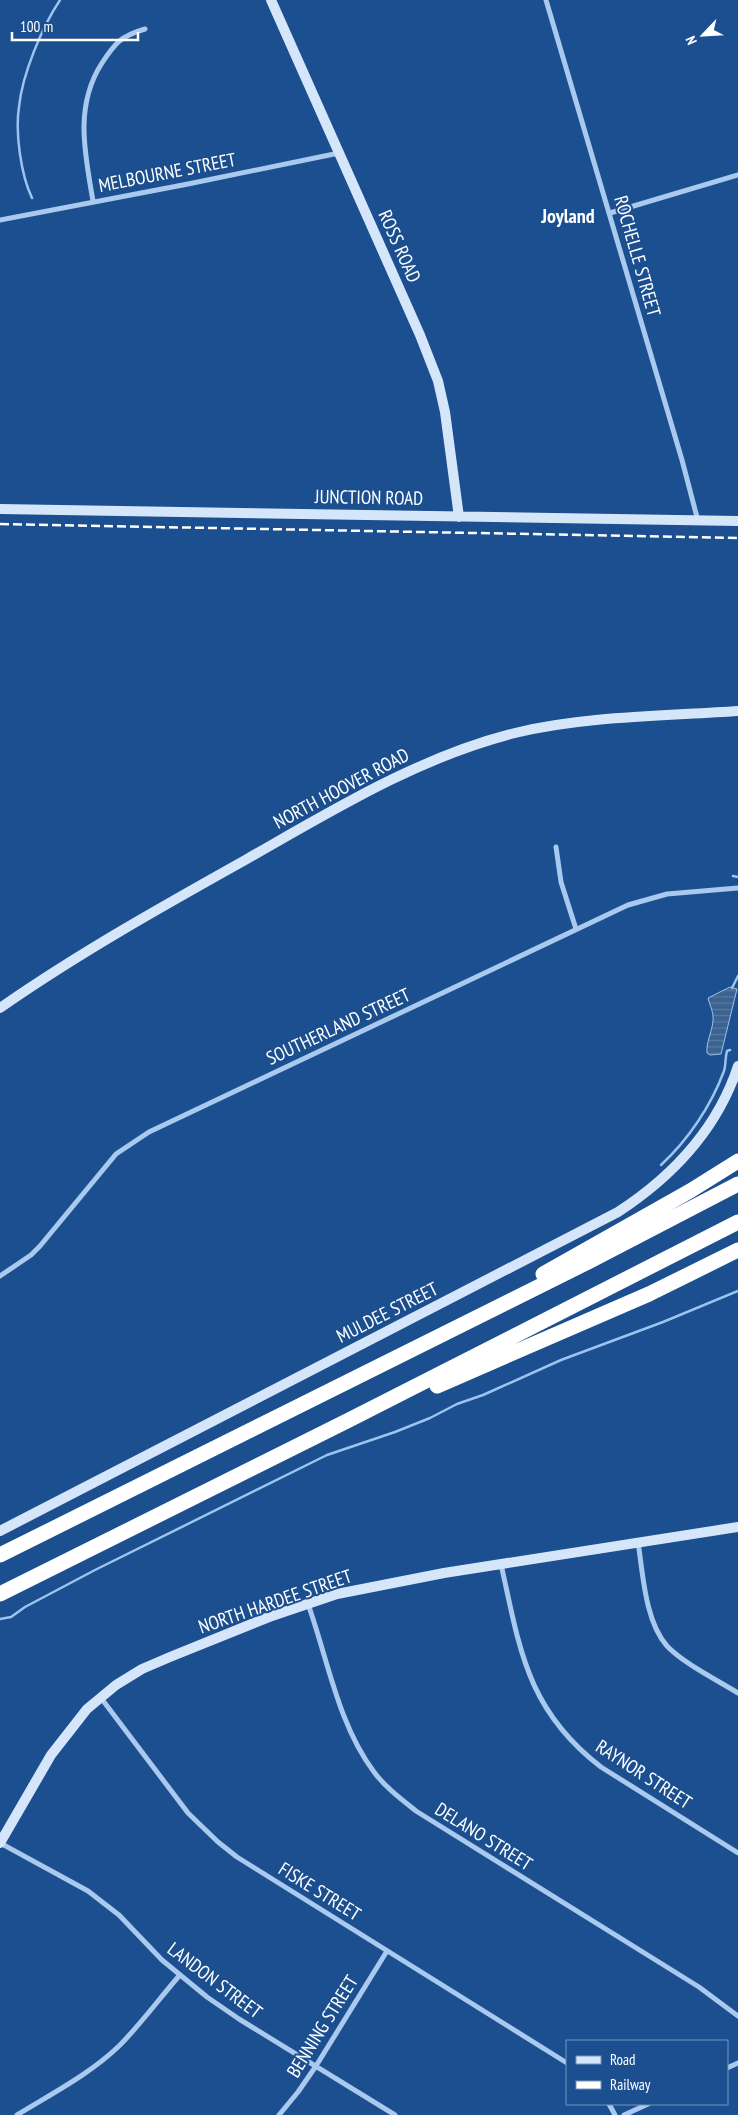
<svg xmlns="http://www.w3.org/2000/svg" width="738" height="2115" font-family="'PT Sans Narrow',sans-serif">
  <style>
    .water { fill: url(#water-rules); stroke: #9cc4f0 }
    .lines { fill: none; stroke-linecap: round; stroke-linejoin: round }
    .stream { stroke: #9cc4f0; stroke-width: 2.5 }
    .street { stroke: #a9c9ee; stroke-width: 5 }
    .secondary { stroke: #d6e6fa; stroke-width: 10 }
    .highway { stroke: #fff; stroke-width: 15 }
    .rail { stroke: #fff; stroke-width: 2.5; stroke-dasharray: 9 4; stroke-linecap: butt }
    .labels { text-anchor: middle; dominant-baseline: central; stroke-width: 4; stroke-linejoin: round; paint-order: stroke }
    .street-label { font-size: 19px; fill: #fff; stroke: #1b4f8f }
    .neighbourhood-label { font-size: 20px; font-weight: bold; fill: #fff; stroke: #1b4f8f }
  </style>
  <defs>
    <pattern id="water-rules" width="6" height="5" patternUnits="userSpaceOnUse" patternTransform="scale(1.25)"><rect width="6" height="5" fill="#3c6290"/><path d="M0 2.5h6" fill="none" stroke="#597aa1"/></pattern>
  </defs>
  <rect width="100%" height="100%" fill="#1b4f8f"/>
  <path class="water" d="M730,987L737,989L721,1054L710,1055L707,1053C706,1042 712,1032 713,1021C714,1013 710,1006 708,998Z"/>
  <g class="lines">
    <path class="stream" d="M32,198C21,175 15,133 19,107C22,75 42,27 60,0
      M733,876L738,877
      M732,988L738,976
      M661,1165C688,1140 711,1106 724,1071C726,1065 725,1058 727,1051L730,1050
      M0,1619L11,1617L25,1607L95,1570L327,1455L395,1432L430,1418L457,1404L483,1395L561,1360L663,1322L738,1291"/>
    <path class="street" d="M546,0L682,460L698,521
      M93,201C85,154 74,106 102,63C115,43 121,36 145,29
      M610,213L738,175
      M0,220L188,184L339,153
      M556,847L561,882L576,929
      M0,1276L31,1255L40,1246L116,1154L149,1132L628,905L667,894L738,888
      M638,1542C643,1574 645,1621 667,1646C683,1663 717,1680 738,1693
      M501,1564C520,1650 527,1710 601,1767L738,1853
      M308,1604C328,1660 338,1724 374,1772C385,1787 401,1799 416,1811L699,1987L738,2016
      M101,1698L188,1813L218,1842L237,1857L567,2063
      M0,1843L88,1891L119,1915L162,1960L207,1997L239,2019L395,2115
      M727,2068L738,2063
      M609,2104L615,2115
      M17,2115C51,2094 90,2074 119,2046C140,2025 159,1999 179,1976
      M279,2115L298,2092L316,2066L387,1951
      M624,2115L648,2104"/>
    <path class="secondary" d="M271,0L420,335L438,381L445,412L459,517
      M0,509L738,521
      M0,1008C79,953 163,906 247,859C333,810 419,757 515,733C584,716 667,716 738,711
      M0,1531L618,1212C673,1176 717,1130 738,1066
      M0,1843L51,1755L87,1709L116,1685L142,1669L170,1657L269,1617L337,1594L444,1573L738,1527"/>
    <path class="highway" d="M543,1274L690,1191L738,1161
      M437,1386L649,1294L738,1250
      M0,1555L588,1262L738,1184
      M0,1594L349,1420L738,1222"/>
    <path class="rail" d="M0,524L738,538"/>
  </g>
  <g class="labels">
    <g class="street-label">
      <text transform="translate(167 172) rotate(-11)">MELBOURNE STREET</text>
      <text transform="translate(400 246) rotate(66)">ROSS ROAD</text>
      <text transform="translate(638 256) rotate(74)">ROCHELLE STREET</text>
      <text transform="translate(369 497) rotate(1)">JUNCTION ROAD</text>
      <text transform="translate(341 788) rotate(-28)">NORTH HOOVER ROAD</text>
      <text transform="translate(338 1026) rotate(-25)">SOUTHERLAND STREET</text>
      <text transform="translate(387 1312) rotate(-27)">MULDEE STREET</text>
      <text transform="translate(275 1601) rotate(-19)">NORTH HARDEE STREET</text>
      <text transform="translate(644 1774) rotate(33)">RAYNOR STREET</text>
      <text transform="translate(484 1836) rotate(32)">DELANO STREET</text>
      <text transform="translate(320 1891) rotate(32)">FISKE STREET</text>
      <text transform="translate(215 1980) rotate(37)">LANDON STREET</text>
      <text transform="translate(322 2026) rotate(-58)">BENNING STREET</text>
    </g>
    <g class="neighbourhood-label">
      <text x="568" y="216">Joyland</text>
    </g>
  </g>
  <rect x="566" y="2040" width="162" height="65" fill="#1b4f8f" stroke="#7695bc"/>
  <rect x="576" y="2056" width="25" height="8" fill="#d6e6fa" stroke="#7695bc"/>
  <text x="610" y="2065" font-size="15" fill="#ffffff">Road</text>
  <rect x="576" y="2081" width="25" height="8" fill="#ffffff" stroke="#7695bc"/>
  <text x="610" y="2090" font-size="15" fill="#ffffff">Railway</text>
  <g transform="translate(703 35) rotate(245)" stroke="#1b4f8f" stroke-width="4" paint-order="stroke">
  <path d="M0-4L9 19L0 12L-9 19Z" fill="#ffffff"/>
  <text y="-8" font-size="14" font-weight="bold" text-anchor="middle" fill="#ffffff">N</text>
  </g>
  <path d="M12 32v8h126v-8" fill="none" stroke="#ffffff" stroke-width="2.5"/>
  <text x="20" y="32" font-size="15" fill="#ffffff" stroke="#1b4f8f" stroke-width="4" paint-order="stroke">100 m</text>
</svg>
